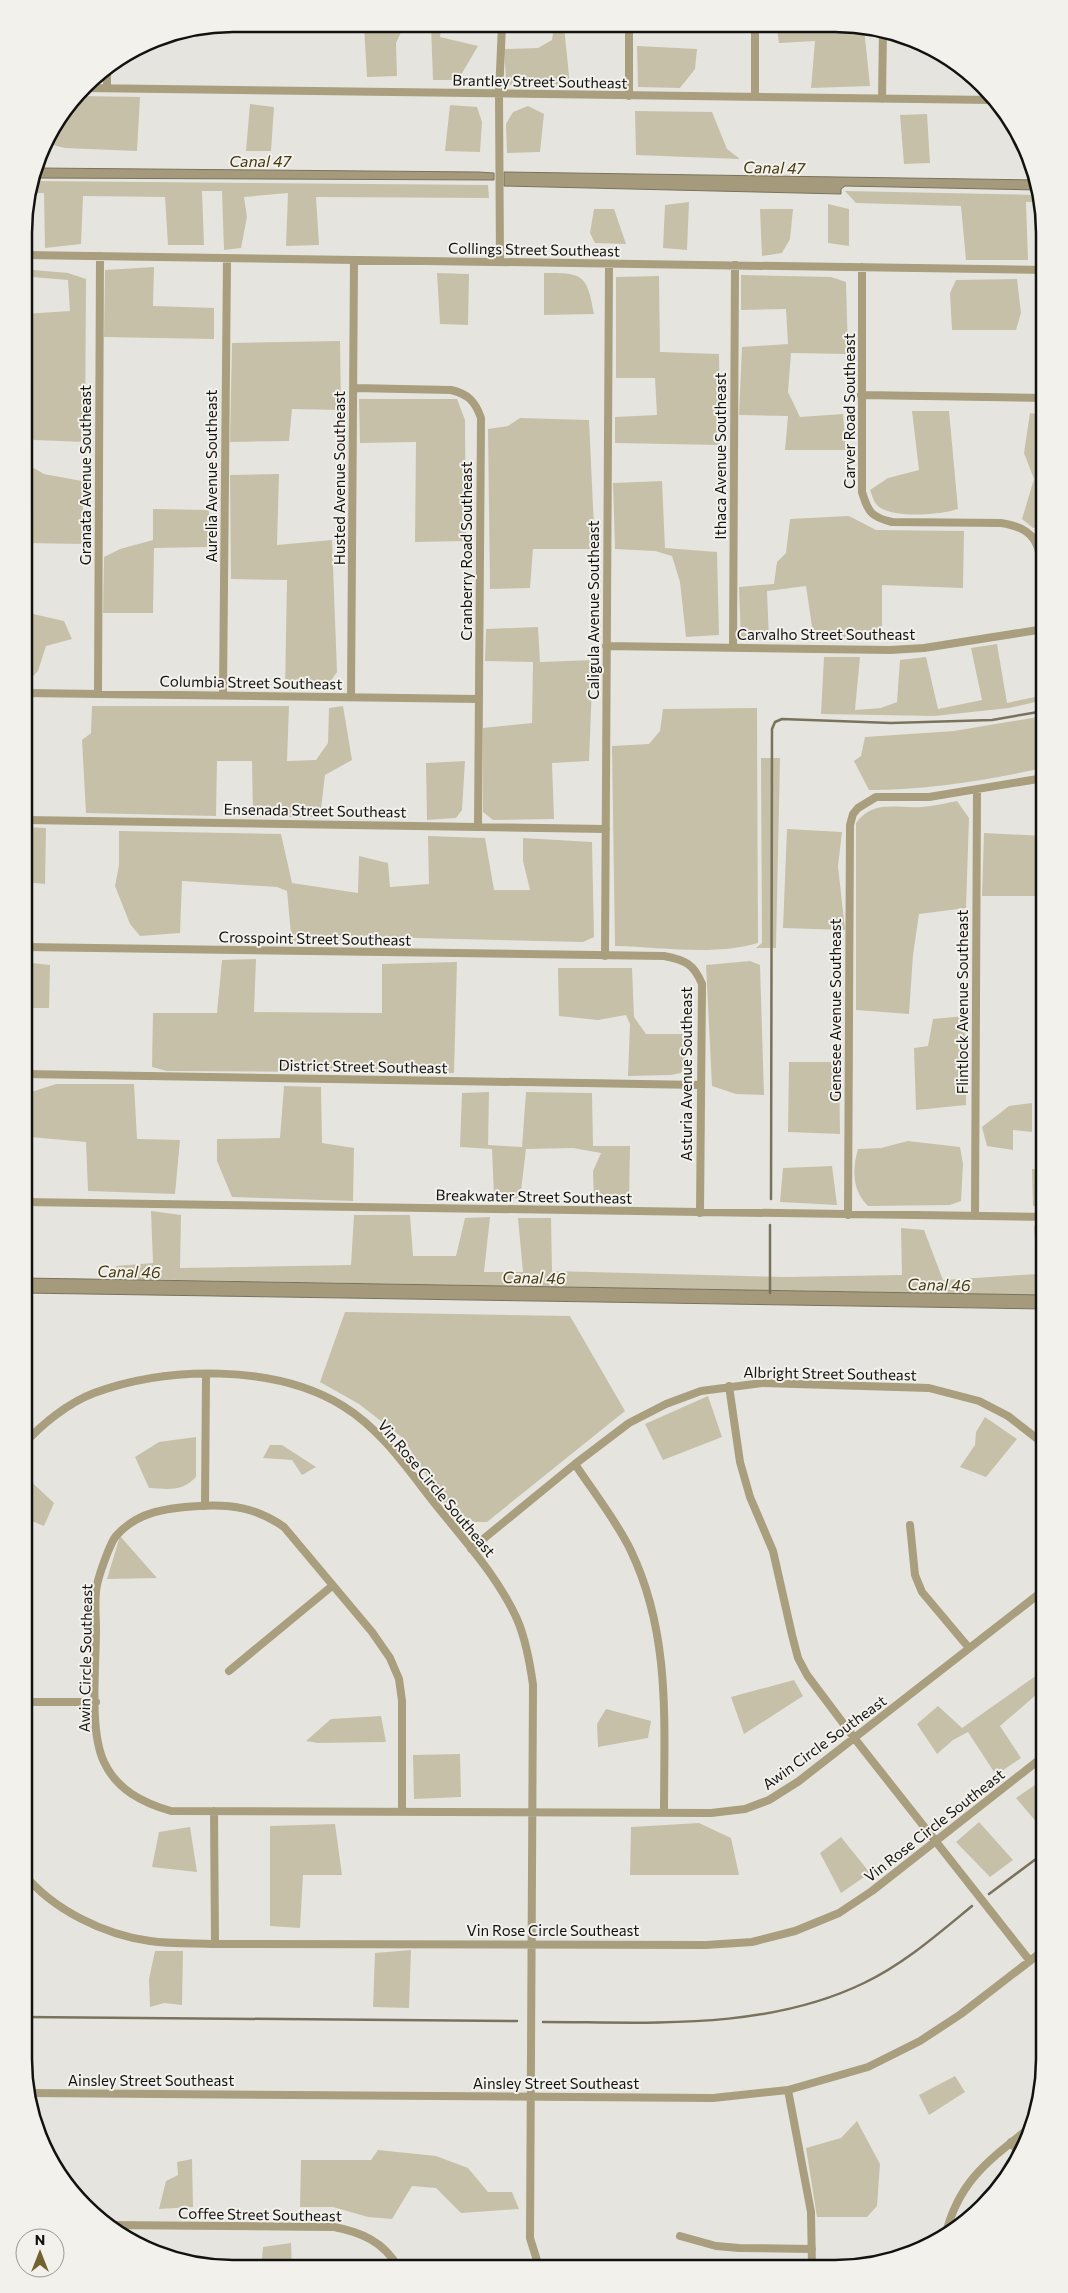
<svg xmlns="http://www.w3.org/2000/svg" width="1068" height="2293" font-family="Commissioner,sans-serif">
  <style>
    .green { fill: #c7c0a8 }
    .water { fill: #a59b7c; stroke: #79725c }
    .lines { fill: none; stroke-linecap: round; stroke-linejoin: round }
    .stream { stroke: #79725c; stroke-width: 2.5 }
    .street { stroke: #a99e7d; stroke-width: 8 }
    .labels { text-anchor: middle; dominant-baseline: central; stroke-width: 4; stroke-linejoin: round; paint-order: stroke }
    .street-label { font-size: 15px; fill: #121210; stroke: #f3f1ec }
    .water-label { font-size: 16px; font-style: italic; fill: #45380f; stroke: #f3f1ec }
    .rim { fill: none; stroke: #121210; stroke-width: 2.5 }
  </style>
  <rect width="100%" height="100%" fill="#e6e4df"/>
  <path class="green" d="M233,24L442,25L440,37L478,46L458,80H433L431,26L402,30L396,43L397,76L367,77L364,26H223Z
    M554,26H564L570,86L510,85L506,79L504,49L538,48L552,40Z
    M764,27L864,28L870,86L811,88L815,41L779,43L777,29L764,30Z
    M637,46L697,49L695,69L680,88L638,87Z
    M79,96L140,97L137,151L65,148L45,143Z
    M250,104L274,107L271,151H246Z
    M450,105L477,107L482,122L480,152L445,151Z
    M528,106L544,114L540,152L507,153L506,124L513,112Z
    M635,111L712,112L727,149L740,159L636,155Z
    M927,114L930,163L904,164L900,115Z
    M34,181L488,185L489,198L316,197L319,245L286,246L288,193L244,197L247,217L241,248L224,250L222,191H202L204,245H168L165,197L83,196L81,244L45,248L44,193H31Z
    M845,191L1039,195L1040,202H1026L1028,260H966L961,206L856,203Z
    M689,202L687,250L663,248L665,205Z
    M828,204L849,209V246L828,243Z
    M594,209H614L626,244L595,243L590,233Z
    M760,209H793L790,239L782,253L762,256Z
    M154,267L153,306L214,308V339L104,337L105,270Z
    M33,270L68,273L86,279L85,442L34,440L24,429V383L32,382V350L24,340V314L70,311L68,280L32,277Z
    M437,273L469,274L468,325L440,324Z
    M544,273C583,273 587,274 594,314L544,315Z
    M741,275L831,277L846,282L848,354L791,353L788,392L800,417L843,414L846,450H785L788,416L739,415L742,347L788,344L786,309L741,310Z
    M659,276L660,352L719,354L720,445L615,443V417L657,415L655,378H616V277Z
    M1017,279L1021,313L1016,330H952L950,293L956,280Z
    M340,341L341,410L292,409L289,441L230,442L232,343Z
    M359,399H457L465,420L466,541L415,542L416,442L360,443Z
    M912,411H949L958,509C941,515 890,519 877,505C873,501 872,494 870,490L888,478L919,470Z
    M1030,413L1044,415V527L1033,528L1022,519L1034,479L1024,453Z
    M520,418L589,420L595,549H533L530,588L490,589L488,429L508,426Z
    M25,463L44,474L82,481L84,544L24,543Z
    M279,474L277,545L332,540L337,672L326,688L285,690L287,580L231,579L230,475Z
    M662,481L665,548L717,552L719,635L686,637L680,582L672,556L655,551L615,549L613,483Z
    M153,509L209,510L210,547L154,548L153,613H103L104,557L120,549L153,540Z
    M849,516L876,530L964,531L963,588L882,585V637L814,640L806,586L767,591L769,639L741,641L739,587L774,584L777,562L786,553L790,519Z
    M24,612L64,621L72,639L46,646L38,671L25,684Z
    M538,627L540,662L593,660L589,761L552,763L554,819L493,820L483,812V728L532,723L533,662L485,661L486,629Z
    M997,644L1007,703L1044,695V700L1009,708L935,716L821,714L824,657H860L855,710L881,708L897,702L900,660L926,657L938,709L982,700L971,648Z
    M92,706H289L287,761L316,760L328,743L329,708L343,706L352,760L325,775L320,817H253L252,761H217L216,816L86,813L82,740L91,733Z
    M757,708L758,943C715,956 660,947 615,946L612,746L649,744L660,731L663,709Z
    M1044,716V768C986,780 929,790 869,790L854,761L861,756L865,737L954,731Z
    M761,758H780L776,948H756L762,943Z
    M465,761L462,810L456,818L427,820L426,763Z
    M957,801L969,818L966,908L919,914L913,955L909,1014L856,1010V823C874,799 896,809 922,807C934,806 946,803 957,801Z
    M24,827L46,828L45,884L24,882Z
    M787,829L842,832L838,866L845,930L783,928Z
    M119,831L281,834L292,883L358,893L359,856L388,863L390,887L429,884L428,836L485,838L494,890H530L523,861V838L592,842L594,937L583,942L374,937L292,945L287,891L277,887L182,881L180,933L140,936L130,924L115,886L119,865Z
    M984,833L1044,836V896H982Z
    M256,959L254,1012L382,1013V964L457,962L454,1073L167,1071L152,1067L153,1013H217L222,960Z
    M750,961L760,965L764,1095L736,1094L712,1086L706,965Z
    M24,962L50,965L49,1008H24Z
    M558,968H632L634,1017L646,1034H684L686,1065L681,1073L671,1075L628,1076L630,1024L626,1015L598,1020L559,1016Z
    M965,1016L966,1105L916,1110L914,1048L928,1046L933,1019Z
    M789,1062H839L840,1134L788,1132Z
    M56,1084H134L137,1139L180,1140L175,1194L88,1191L86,1142L30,1137L28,1093Z
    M284,1086L321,1087L322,1143L354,1148L353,1201L232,1197L217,1161V1139L280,1138Z
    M489,1092L488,1145L522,1147L526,1092L592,1093L593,1146H630L629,1202H594L593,1171L601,1153L573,1148L526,1149L520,1199L494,1196L492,1149L460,1147L462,1093Z
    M1032,1103V1132L1013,1130V1150L987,1146L982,1127L1009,1106Z
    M908,1141L960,1147L963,1164L961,1201L950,1205L868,1206C852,1190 852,1170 858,1149L881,1148Z
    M832,1166L837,1205L780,1202L783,1168Z
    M1032,1169H1044V1205L1033,1206Z
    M151,1211L181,1215L180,1268L351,1265L354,1215H410L413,1256H456L465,1218L490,1217L484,1272H523L518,1218H551L552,1271L786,1277L902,1275L901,1228L924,1230L943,1280L1037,1274L1034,1226L1044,1227V1295L121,1279L116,1266L153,1263Z
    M345,1312L570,1316L625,1411L487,1522H473L444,1504L403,1438L359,1404L320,1382Z
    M708,1396L722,1437L663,1460L645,1424Z
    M985,1417L1017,1439L986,1477L960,1467L975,1445L976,1432Z
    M196,1437V1477C182,1492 169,1489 149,1488L135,1457L159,1442Z
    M270,1445H282L316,1467L302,1475L292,1460L263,1458Z
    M24,1475L54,1503L44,1526L24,1518Z
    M120,1536L157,1578L107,1579Z
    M1044,1670V1688L1000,1726L1021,1758L996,1775L968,1732L953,1740L937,1754L917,1724L938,1706L962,1728Z
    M794,1680L803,1696L744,1734L731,1697Z
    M606,1709L651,1721L648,1738L598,1747L597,1724Z
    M381,1716L386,1742L318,1743L306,1741L331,1719Z
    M460,1754L461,1797L414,1799L413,1755Z
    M1042,1780L1044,1781V1831L1016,1798Z
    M979,1822L1013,1860L990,1877L956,1842Z
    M699,1823L731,1838L739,1875H630L631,1827Z
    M335,1824L342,1875H303L300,1928L270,1926V1826Z
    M190,1827L197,1872L152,1867L159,1832Z
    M841,1837L870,1873L841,1893L820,1853Z
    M411,1950L409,2008L373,2007L375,1953Z
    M155,1951H183L182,2005L164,2003L150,2007L149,1979Z
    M955,2076L965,2092L929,2115L919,2095Z
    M857,2121L880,2164L877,2206L867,2217H817L806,2148L841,2138Z
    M378,2150L436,2156L468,2168L488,2192H512L519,2209L461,2213L436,2188L412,2186L392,2219L368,2217L333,2207H300L301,2160H371Z
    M192,2159L193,2207L159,2209L166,2181L178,2175L177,2162Z
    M291,2243L292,2266H257L262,2259L263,2247Z"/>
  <path class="water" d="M38,168L479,172L494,173V180L35,178Z
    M504,172L1037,180L1039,190L845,186L841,189V194L504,186Z
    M24,1278L1044,1295V1309L24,1293Z"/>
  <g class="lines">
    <path class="stream" d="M771,1199L772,729L775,722L782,719L891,723L992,720L1044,711
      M770,1225V1293
      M989,1894L1044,1853
      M24,2017L517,2021
      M543,2022C650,2022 765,2031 864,1983C904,1964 938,1934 972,1906"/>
    <path class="street" d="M86,88L993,100
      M107,88V68
      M629,96V26
      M755,97V27
      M882,99L883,30
      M24,255L1044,270
      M500,262L499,94L502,25
      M862,267V492C868,512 871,517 892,522L1001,523C1042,529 1039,550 1044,585
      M354,388L451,390C468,394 475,401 481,418L478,827
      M861,395L1044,398
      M606,646L890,650L924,648L1044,629
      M733,648L735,265
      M24,693L478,699
      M98,693L100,256
      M223,694L227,259
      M351,697L354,260
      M24,820L606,829
      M24,947L664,956C685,960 694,964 702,984L700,1213
      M605,956L609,264
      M24,1074L701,1085
      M24,1202L1044,1217
      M848,1215L850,825L853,814L858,808L876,797H929L1044,778
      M975,1216L977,789
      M729,1386L740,1462L750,1497L773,1551L792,1635L798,1658L807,1675L855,1739L1030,1961
      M24,1444C42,1424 68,1403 94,1393C167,1366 275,1364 343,1406C382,1430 409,1471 436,1505C465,1541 498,1577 517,1619C526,1640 530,1663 533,1685L530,2238L539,2267
      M575,1464C592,1490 618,1523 631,1551C671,1635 664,1722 664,1813
      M205,1506L206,1375
      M910,1525L915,1575L922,1592L969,1648
      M471,1549L575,1464L629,1423L666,1404L701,1391L762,1383L929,1388L979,1401L1008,1416L1044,1444
      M229,1671L332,1586
      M24,1702H96
      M214,1811L215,1944
      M402,1812V1701L399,1679L390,1658L372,1632L284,1527C257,1508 232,1504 199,1506C167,1508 138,1511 116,1536C110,1543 99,1575 97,1585C94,1599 96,1616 96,1630C96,1665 89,1731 104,1762C117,1790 143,1803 171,1811L711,1813L745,1809L769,1800L799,1781L1044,1590
      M24,1874C53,1910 105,1935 150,1941C172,1944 194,1943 215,1944L706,1945L752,1942L795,1931L839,1913L872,1891L1044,1756
      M788,2090L811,2212L812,2269
      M28,2093L713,2098L788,2090L868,2067L920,2041L961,2014L1044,1950
      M1011,2142L1020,2154
      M107,2225L334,2227C361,2232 384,2242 398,2267
      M680,2236L716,2246L739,2248L812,2249
      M945,2237C958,2181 989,2160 1032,2126"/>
  </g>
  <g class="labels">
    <g class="street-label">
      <text transform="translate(540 81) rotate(1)">Brantley Street Southeast</text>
      <text transform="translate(534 249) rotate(1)">Collings Street Southeast</text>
      <text transform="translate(849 411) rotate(-90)">Carver Road Southeast</text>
      <text transform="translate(720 456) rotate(-90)">Ithaca Avenue Southeast</text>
      <text transform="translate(85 475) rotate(-90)">Granata Avenue Southeast</text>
      <text transform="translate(211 476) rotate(-90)">Aurelia Avenue Southeast</text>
      <text transform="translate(339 478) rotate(-90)">Husted Avenue Southeast</text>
      <text transform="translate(466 551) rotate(-90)">Cranberry Road Southeast</text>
      <text transform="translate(593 610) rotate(-90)">Caligula Avenue Southeast</text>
      <text x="826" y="634">Carvalho Street Southeast</text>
      <text transform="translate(251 682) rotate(1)">Columbia Street Southeast</text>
      <text transform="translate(315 810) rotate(1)">Ensenada Street Southeast</text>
      <text transform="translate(315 938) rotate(1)">Crosspoint Street Southeast</text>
      <text transform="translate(962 1002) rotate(-90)">Flintlock Avenue Southeast</text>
      <text transform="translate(835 1010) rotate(-90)">Genesee Avenue Southeast</text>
      <text transform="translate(363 1066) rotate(1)">District Street Southeast</text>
      <text transform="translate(686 1074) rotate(-90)">Asturia Avenue Southeast</text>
      <text transform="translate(534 1196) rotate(1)">Breakwater Street Southeast</text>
      <text transform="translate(830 1373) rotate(1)">Albright Street Southeast</text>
      <text transform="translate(437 1488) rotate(50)">Vin Rose Circle Southeast</text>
      <text transform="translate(85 1658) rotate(-89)">Awin Circle Southeast</text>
      <text transform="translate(824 1742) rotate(-36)">Awin Circle Southeast</text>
      <text transform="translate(934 1825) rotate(-38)">Vin Rose Circle Southeast</text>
      <text x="553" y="1930">Vin Rose Circle Southeast</text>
      <text x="151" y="2080">Ainsley Street Southeast</text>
      <text x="556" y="2083">Ainsley Street Southeast</text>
      <text transform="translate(260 2214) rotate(1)">Coffee Street Southeast</text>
    </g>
    <g class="water-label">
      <text x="260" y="160">Canal 47</text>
      <text transform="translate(774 167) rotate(1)">Canal 47</text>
      <text transform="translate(129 1271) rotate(1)">Canal 46</text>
      <text transform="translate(534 1277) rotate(1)">Canal 46</text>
      <text transform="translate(939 1284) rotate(1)">Canal 46</text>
    </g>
  </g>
  <path d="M0 0H1068V2293H0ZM233 32H835A201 201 0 0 1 1036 233V2059A201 201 0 0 1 835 2260H233A201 201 0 0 1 32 2059V233A201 201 0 0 1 233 32Z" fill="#f3f1ec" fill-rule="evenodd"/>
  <path class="rim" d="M233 32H835A201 201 0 0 1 1036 233V2059A201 201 0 0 1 835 2260H233A201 201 0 0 1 32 2059V233A201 201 0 0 1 233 32Z"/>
  <g transform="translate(40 2253)"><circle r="24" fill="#f3f1ec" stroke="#999894"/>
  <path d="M0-4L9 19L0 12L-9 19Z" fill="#736331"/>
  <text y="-8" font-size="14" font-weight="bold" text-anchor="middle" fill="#121210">N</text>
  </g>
</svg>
